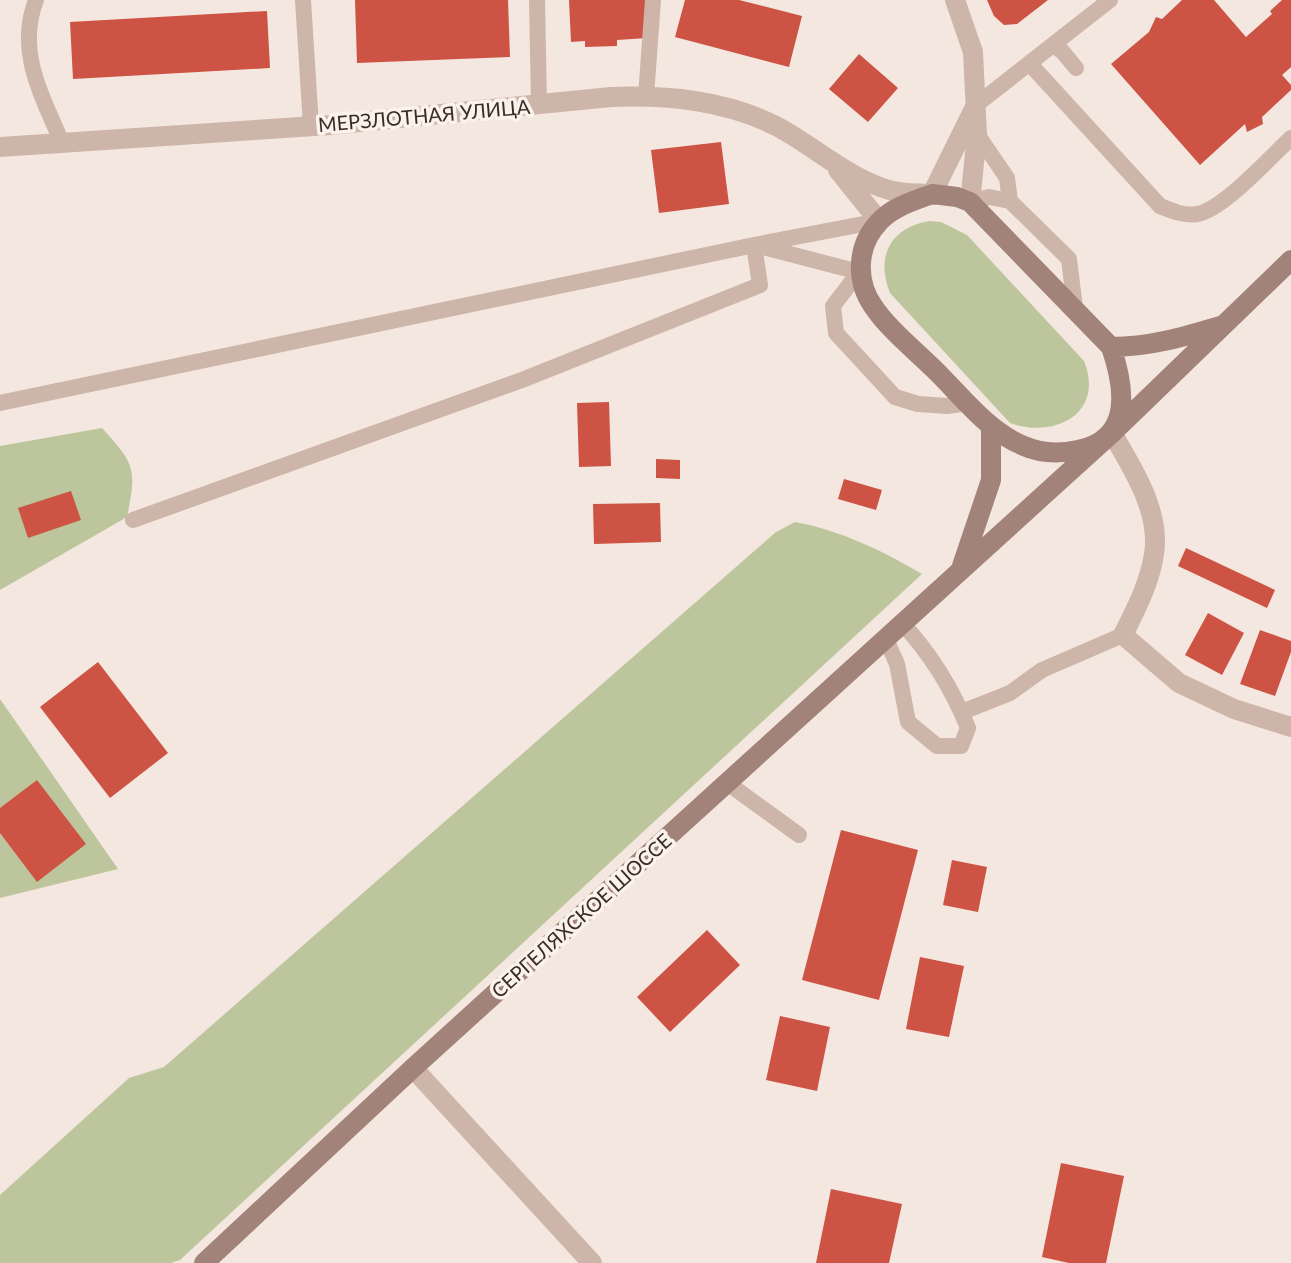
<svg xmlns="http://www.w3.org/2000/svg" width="1291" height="1263" font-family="Lato,sans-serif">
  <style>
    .green { fill: #bdc59d }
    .building { fill: #cd5344 }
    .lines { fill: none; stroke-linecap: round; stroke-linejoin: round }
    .lane { stroke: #ceb5a9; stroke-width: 16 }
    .street { stroke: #ceb5a9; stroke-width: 20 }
    .secondary { stroke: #a2837a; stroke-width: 20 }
    .labels { text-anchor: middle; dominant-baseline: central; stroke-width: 7; stroke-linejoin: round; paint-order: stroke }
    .street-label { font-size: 20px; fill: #3a2d29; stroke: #fbf2ec }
  </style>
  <rect width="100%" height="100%" fill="#f4e7df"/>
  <path class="green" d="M930,221L941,222L967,235L1084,361C1105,413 1055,439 1010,423L890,293C875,256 891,227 930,221Z
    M102,428C135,464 137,469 127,517L0,590V446Z
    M795,522C842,531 881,550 922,574L180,1260L171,1263H0V1195L129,1078L164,1067L776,532Z
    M0,699L118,869L0,898Z"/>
  <path class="building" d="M355,0H508L510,57L357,63Z
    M569,0H645L647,38L617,40V46L585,47V41L571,42Z
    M685,0H739L802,16L789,67L675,37Z
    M987,0H1048L1017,24L1004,25L994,16Z
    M1182,0H1214L1246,37L1272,14L1270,11L1282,0H1291V67L1282,75L1291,85V90L1262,117L1263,124L1247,132L1245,124L1200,165L1111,64L1149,32L1156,17L1162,19Z
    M267,11L270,68L73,79L70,22Z
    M859,54L898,88L868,122L829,89Z
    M721,142L729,204L659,213L651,150Z
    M609,402L611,466L579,467L577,403Z
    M656,459L680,460V479L656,478Z
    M844,479L882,490L876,510L838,499Z
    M71,491L81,520L28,538L18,508Z
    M660,503L661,542L594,544L593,504Z
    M1186,548L1275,590L1267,608L1178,566Z
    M1208,613L1244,633L1222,675L1185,655Z
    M1260,630L1291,641V652L1275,696L1240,684Z
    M98,662L168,753L110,798L40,707Z
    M37,780L86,844L37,882L0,833V808Z
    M841,830L918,850L879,1000L802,980Z
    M952,860L987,867L978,912L943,905Z
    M707,930L740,965L670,1032L637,997Z
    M920,957L964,966L949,1037L906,1029Z
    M780,1016L830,1027L817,1091L766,1080Z
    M1061,1163L1124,1176L1106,1263H1069L1042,1257Z
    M831,1189L902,1204L889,1263H816Z"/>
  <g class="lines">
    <path class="lane" d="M36,0C16,52 42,95 62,143
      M303,0L311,126
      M537,0L539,104
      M1054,46L1062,51L1076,68
      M1030,64L1160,206C1172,211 1184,216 1197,214C1223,210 1270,157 1291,138
      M646,96L653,0
      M976,105L1110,0
      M977,134L1007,178L1010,201
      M970,202L989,197L1010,201L1069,259L1075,308
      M759,246L859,272L833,306L836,333L895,397L918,404L947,406L968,403
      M0,403L754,245L879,221
      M133,520L522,380L760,285L754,245
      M885,637L897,664L908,722L937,746H961L968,728C952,688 931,654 901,622
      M962,712L1010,693L1042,670L1123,635
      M726,782L799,835"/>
    <path class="street" d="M955,0L973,52L977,134L970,202
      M0,147L330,125L611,97C667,95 726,100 778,127C815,147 848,178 889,190C902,194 919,193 932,194L976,105
      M838,170L879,221
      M1112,433C1132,467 1161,512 1154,554C1150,582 1136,609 1123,635L1179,683L1234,709L1291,727
      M413,1068L592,1263"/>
    <path class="secondary" d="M932,194L957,197L970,202L1111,347C1125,388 1133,439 1078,450C1059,454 1042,454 1024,446C989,432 963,398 937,372C917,352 888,329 873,306C855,280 857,245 879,222C892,207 914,201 932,194Z
      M1111,347C1150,347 1183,337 1220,326
      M962,566L991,480V426
      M204,1263L413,1068L1112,433L1291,260"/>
  </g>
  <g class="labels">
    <g class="street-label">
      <text transform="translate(424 115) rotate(-5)">МЕРЗЛОТНАЯ УЛИЦА</text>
      <text transform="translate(581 915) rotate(-42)">СЕРГЕЛЯХСКОЕ ШОССЕ</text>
    </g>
  </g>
</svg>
